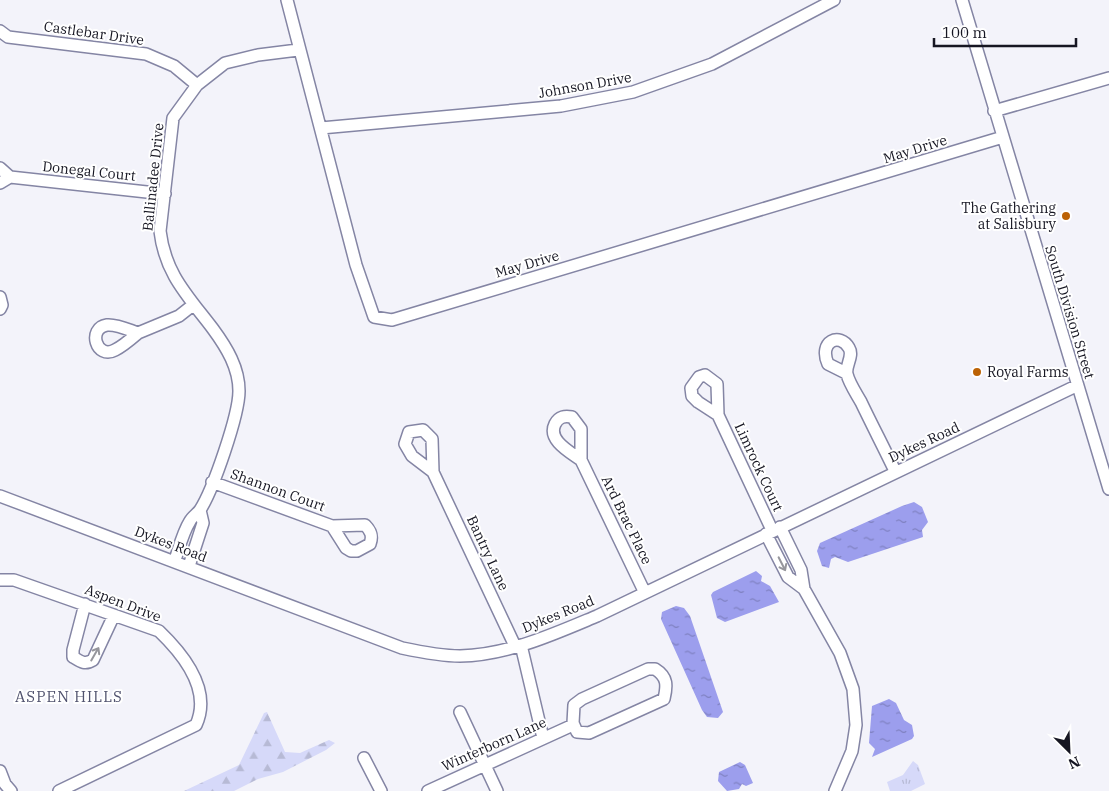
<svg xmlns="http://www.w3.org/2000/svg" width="1109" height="791" font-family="'IBM Plex Serif',serif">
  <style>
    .grass { fill: url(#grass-tufts) }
    .forest { fill: url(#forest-firs) }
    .water { fill: url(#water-ripples) }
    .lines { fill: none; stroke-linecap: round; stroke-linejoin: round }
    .minor-casing { stroke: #8485a4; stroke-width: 14 }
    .minor { stroke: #fff; stroke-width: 11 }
    .oneway { stroke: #96969c }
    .poi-dot { fill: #bc6205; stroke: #fff; stroke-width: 2 }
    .labels { text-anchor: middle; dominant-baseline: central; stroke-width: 4; stroke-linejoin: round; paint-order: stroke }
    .street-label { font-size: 14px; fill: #161622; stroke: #fff }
    .poi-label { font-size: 14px; fill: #161622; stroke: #fff; text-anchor: end }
    .neighbourhood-label { font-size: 15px; letter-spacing: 1px; fill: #50526e; stroke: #fff }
  </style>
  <defs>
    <pattern id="grass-tufts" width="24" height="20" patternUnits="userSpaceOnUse" patternTransform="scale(1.25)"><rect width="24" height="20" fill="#d6d9f9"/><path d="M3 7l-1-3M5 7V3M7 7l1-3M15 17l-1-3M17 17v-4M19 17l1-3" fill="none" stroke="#b7bad5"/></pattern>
    <pattern id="forest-firs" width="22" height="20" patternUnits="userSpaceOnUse" patternTransform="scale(1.25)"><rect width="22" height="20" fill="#d6d9f9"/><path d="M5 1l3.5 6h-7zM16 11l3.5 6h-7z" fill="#b7bad5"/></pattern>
    <pattern id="water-ripples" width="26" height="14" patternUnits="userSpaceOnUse" patternTransform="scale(1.25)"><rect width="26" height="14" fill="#9c9eed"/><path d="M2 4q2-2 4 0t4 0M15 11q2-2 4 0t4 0" fill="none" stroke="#7e80c0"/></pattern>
  </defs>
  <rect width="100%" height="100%" fill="#f3f3fa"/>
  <path class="grass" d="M913,761L918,765L925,784L911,791H890L887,782L903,775Z"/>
  <path class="forest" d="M267,712L285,752L300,753L329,740L335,743L326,750L283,772L258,779L234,791H184L239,765L264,713Z"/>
  <path class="water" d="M914,502L922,507L928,522L922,530L923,537L848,562L835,557L831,559L829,568L822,566L817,551L820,543L902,506Z
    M756,571L762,576L761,581L770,586L779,602L725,622L717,618L711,595L713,592Z
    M676,606L684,608L690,616L723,712L718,718L707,717L702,710L661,619L662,612Z
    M889,699L896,703L904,720L912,725L914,736L912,739L872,757L875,749L869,743L872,706Z
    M740,762L745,765L753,783L746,786L742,784L739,789L727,791L718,781L719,772Z"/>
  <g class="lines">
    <g class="minor-casing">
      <path id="minor" d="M287,0L356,265L374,317L392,320L1003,137
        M962,0L1109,489
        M0,31L8,37L146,54L174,66L197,85
        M994,111L1109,78
        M321,128L561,106L633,92L712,64L834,0
        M0,168L10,177
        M0,183L10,177L165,194
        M0,297L2,305L0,309
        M138,333C131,339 123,346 115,350C96,360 87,328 107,325C117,324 129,330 138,333L179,316L193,305
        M846,373L828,364C818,341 840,332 849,348C854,356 845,366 847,374C849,383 856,393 861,402C872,425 884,448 895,471
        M718,415L698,402L692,396L691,388L699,377L705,375L717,384L718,415L772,530
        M581,460C570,452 547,440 555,424C559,416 565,416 572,417L581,429V460L645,593
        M433,472L412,456L405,444L409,432L423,430L432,439L433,472L515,646
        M212,482L332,526L346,548L351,551H357L370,544C373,536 371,531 365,525L332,526
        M0,496L402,648C421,652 441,656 460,656C508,655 554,634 597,616L1076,386
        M780,527L801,570L804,589L840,653L853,689L856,725L852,751L835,791
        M766,534L788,577L804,589
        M175,560C179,548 183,532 190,521C192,517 197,514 200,510C213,490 239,415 239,391C239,368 227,348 213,329C188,296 165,274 160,231L173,118L197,85L225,63L258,55L298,50
        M189,566L203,523L200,510
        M0,580H14L159,631C183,654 212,690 196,725L59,791
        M85,604L73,650V657C81,662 85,665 93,660L114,615
        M521,645L543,738
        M648,669H655C668,677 667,686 664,699L589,733L577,732L573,723L574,705L582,699Z
        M460,712L497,791
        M364,758L381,791
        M0,771L5,784L11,791
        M428,791L573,725"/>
    </g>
    <use href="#minor" class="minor"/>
  </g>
  <defs><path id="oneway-shaft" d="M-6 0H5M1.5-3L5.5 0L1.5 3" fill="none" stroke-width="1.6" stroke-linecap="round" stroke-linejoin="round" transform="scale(1.25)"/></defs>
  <g class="oneway">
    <use href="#oneway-shaft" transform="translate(782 564) rotate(63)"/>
    <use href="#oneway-shaft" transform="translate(95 654) rotate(-60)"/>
  </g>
  <g class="poi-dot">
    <circle cx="1066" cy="216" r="5"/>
    <circle cx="977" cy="372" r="5"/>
  </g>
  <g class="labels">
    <g class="street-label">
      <text transform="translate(94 33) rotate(8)">Castlebar Drive</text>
      <text transform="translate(585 85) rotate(-10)">Johnson Drive</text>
      <text transform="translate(915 149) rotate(-17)">May Drive</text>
      <text transform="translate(89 171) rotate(6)">Donegal Court</text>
      <text transform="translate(153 177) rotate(-84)">Ballinadee Drive</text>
      <text transform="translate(527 264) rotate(-16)">May Drive</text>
      <text transform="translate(1070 312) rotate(73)">South Division Street</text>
      <text transform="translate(924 442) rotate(-25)">Dykes Road</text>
      <text transform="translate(759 467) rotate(65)">Limrock Court</text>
      <text transform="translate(278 490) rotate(20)">Shannon Court</text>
      <text transform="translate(627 520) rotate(64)">Ard Brac Place</text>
      <text transform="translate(171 544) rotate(21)">Dykes Road</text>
      <text transform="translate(488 553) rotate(65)">Bantry Lane</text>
      <text transform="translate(123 603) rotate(21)">Aspen Drive</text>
      <text transform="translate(558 614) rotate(-22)">Dykes Road</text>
      <text transform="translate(494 744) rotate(-24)">Winterborn Lane</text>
    </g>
    <g class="poi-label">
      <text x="1056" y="208">The Gathering<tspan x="1056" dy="16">at Salisbury</tspan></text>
      <text x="987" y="372" text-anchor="start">Royal Farms</text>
    </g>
    <g class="neighbourhood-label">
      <text x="69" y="696">ASPEN HILLS</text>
    </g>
  </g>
  <g transform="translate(1069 751) rotate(156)" stroke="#ffffff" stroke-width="4" paint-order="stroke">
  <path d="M0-4L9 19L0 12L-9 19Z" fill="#161622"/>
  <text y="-8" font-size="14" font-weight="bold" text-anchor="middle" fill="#161622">N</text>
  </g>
  <path d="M934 38v8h142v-8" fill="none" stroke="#161622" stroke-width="2.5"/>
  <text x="942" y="38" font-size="15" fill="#161622" stroke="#ffffff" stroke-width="4" paint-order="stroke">100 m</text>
</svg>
